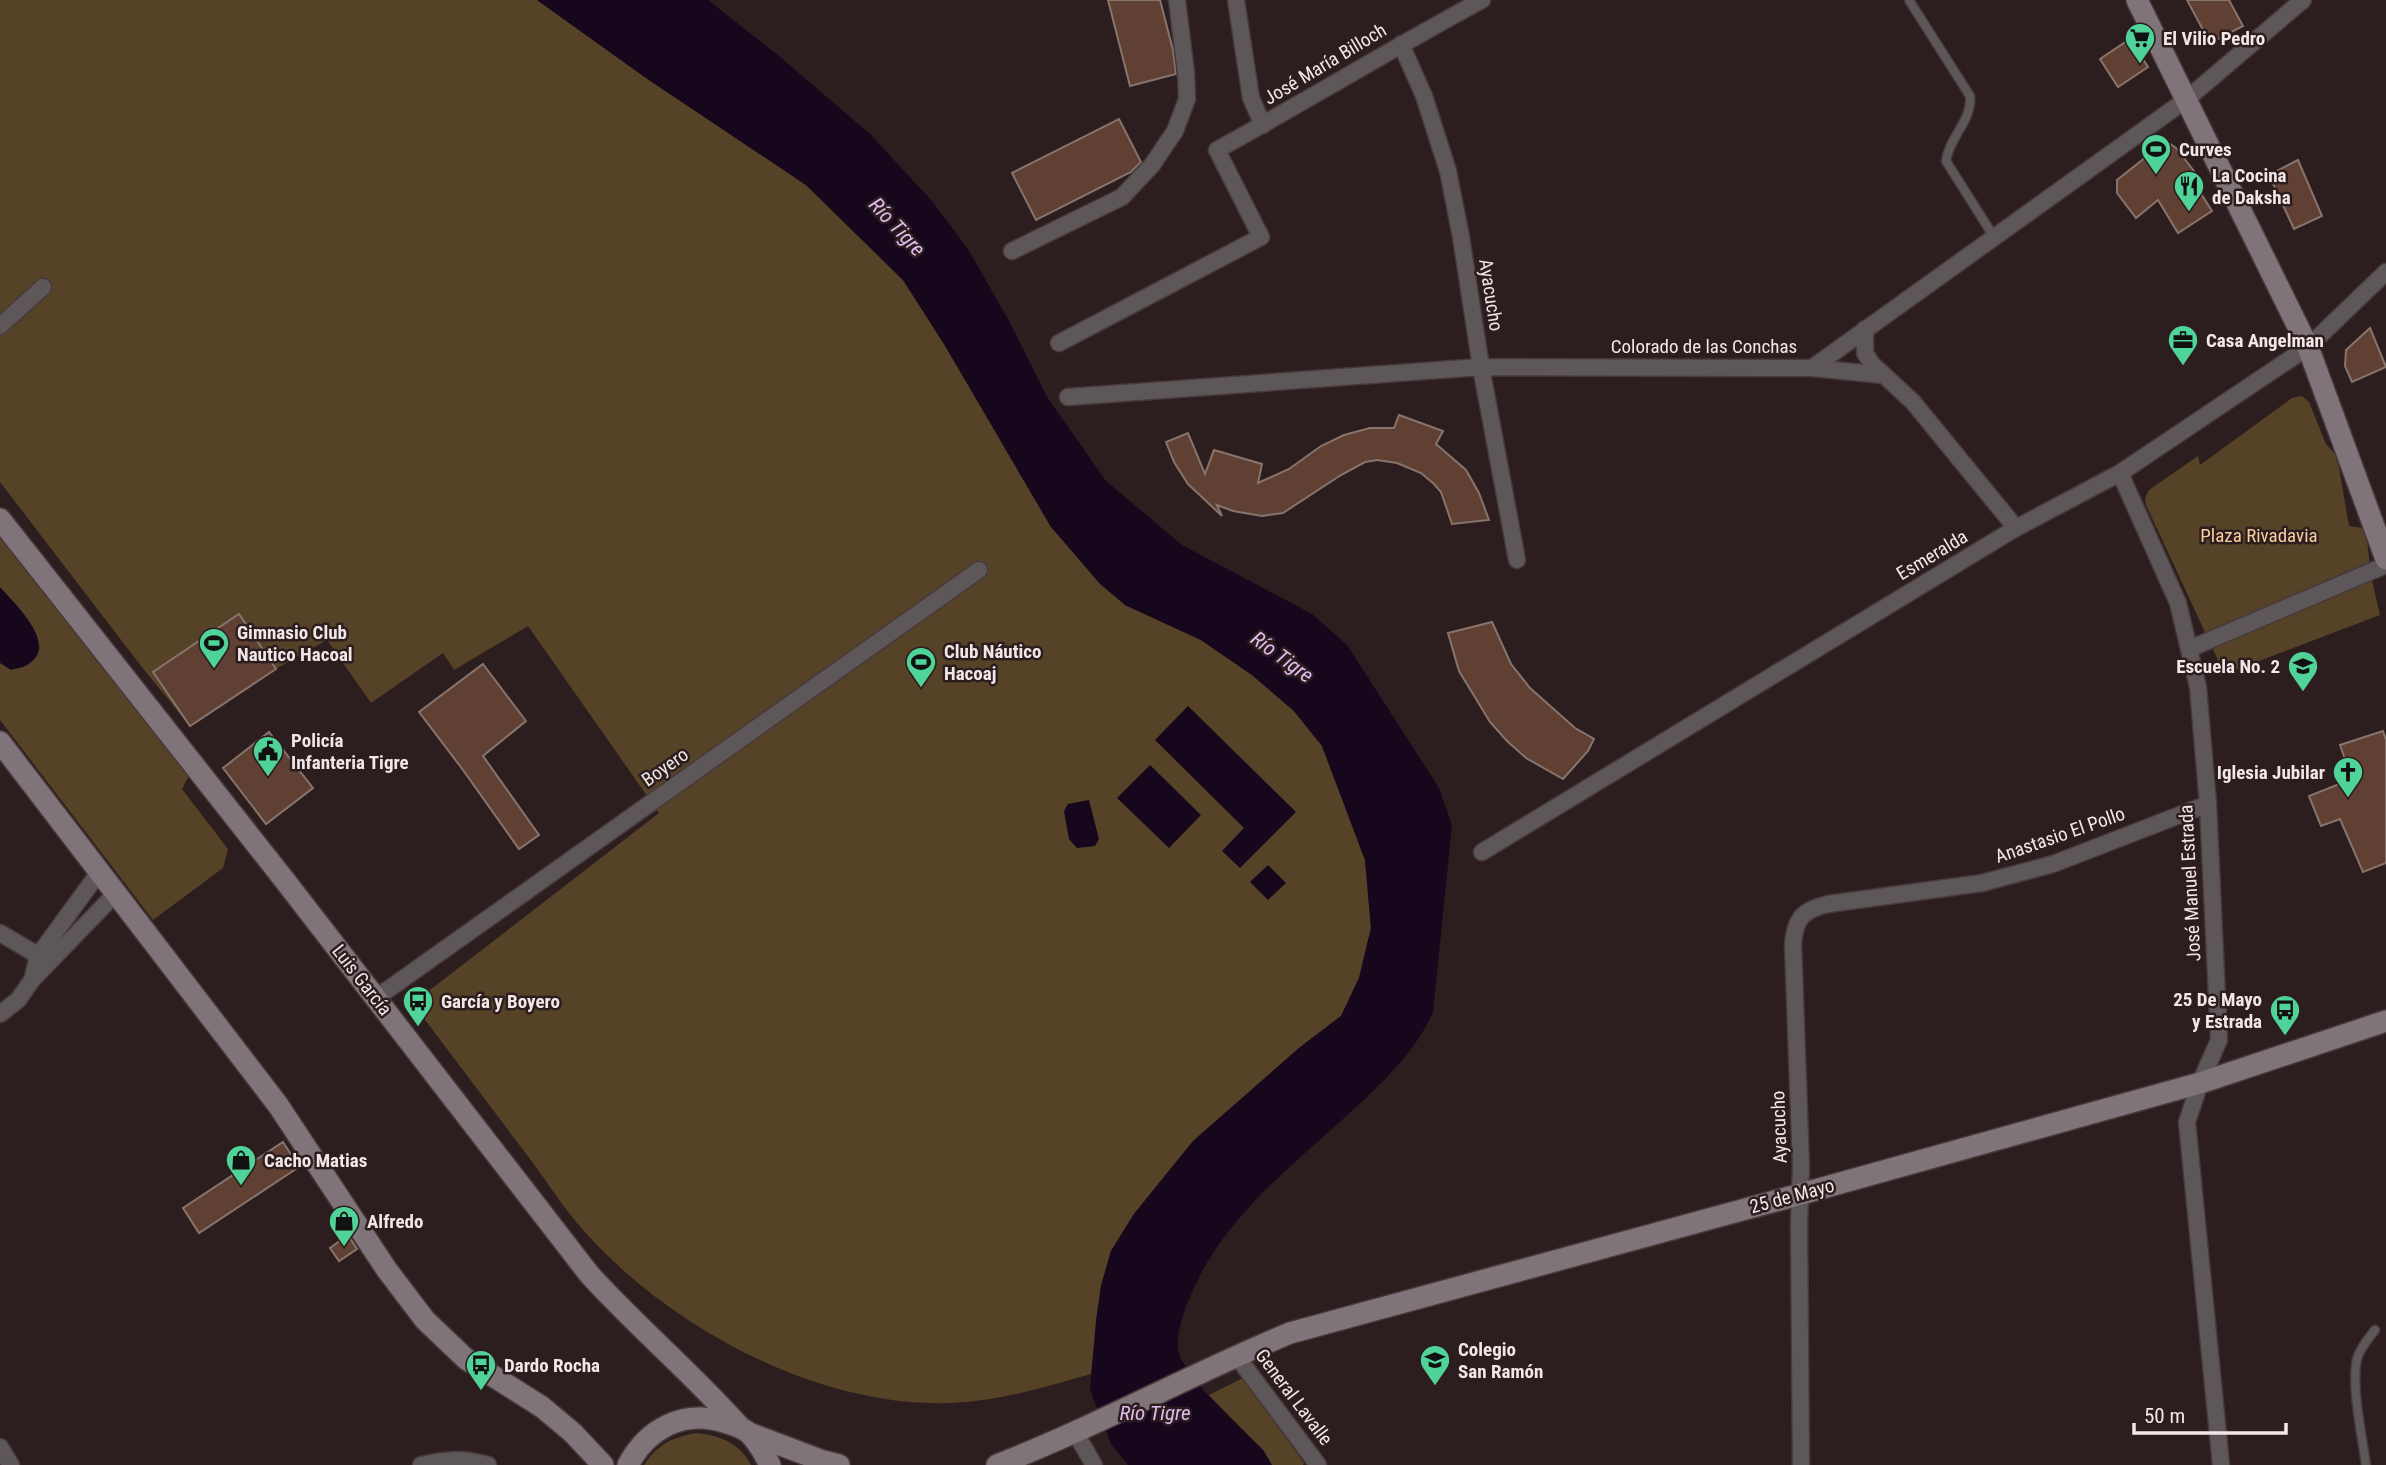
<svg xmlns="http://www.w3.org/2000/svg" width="2386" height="1465" font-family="'Roboto Condensed',sans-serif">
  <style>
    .green { fill: #564227 }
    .water { fill: #16071d }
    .building { fill: #604033; stroke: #86746d; stroke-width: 2 }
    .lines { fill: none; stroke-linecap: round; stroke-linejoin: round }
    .lane-casing { stroke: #48393a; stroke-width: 11 }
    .street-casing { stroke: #48393a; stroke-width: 19 }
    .secondary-casing { stroke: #48393a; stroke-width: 24 }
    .lane { stroke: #5e575a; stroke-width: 8 }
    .street { stroke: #5e575a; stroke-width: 16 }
    .secondary { stroke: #80747b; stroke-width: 21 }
    .labels { text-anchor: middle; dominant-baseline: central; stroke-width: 5; stroke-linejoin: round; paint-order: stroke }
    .poi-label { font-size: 19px; font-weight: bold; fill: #f2e7e7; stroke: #2c1d1e; text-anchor: start }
    .street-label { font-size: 19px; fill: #f2e7e7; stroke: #2c1d1e }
    .park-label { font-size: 19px; fill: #f8cf9d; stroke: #2c1d1e }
    .water-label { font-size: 21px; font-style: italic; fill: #dfbdf0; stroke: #2c1d1e }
  </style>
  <rect width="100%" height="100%" fill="#2c1d1e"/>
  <path class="green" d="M0,0H537L646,78L806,185L903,280L944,344L1051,527L1125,605L1201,640L1252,675L1294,711L1322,746L1365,860L1371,928L1359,978L1341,1016L1299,1048L1193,1141L1134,1214L1111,1251L1101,1286L1091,1374C1046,1387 999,1401 952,1403C819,1408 671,1329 584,1231C564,1209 548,1183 530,1159C492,1109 454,1058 416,1008L417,1000L659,813L528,626L454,670L443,653L371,703L327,640L276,669L190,726L141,666L0,482Z
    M2302,396L2309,402L2326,444L2337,456L2349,526L2362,528L2367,539L2371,576L2380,615L2220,676L2217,658L2146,505L2145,498L2149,490L2198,456L2200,465L2292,398Z
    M0,531L189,776L182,789L228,849L223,868L153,920L0,720Z
    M1243,1378L1304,1463L1303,1465H1272L1263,1450L1209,1395Z
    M696,1433C719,1435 740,1443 751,1465H644C657,1445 672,1437 696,1433Z"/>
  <path class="water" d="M537,0H708L780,57L870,134L931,200L968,249L1008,319L1047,397L1106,481L1182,545L1312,614L1347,645L1439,788L1452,825L1433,1012C1416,1051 1384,1081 1353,1110C1292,1166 1222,1218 1190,1297C1184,1310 1176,1335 1178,1349C1183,1377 1241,1428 1263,1450L1272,1465H1128L1111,1444L1090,1390L1096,1320L1101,1286L1111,1251L1134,1214L1193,1141L1299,1048L1341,1016L1359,978L1371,928L1365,860L1322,746L1294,711L1252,675L1201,640L1125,605L1100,584L1051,527L944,344L903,280L806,185L646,78Z
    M0,587C14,603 61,646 27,665C23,668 16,668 11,670L0,663Z
    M1188,706L1296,812L1240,868L1222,851L1244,828L1155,740Z
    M1150,765L1201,815L1169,848L1117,798Z
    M1089,800L1099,839L1095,846L1077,848L1069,839L1064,811L1068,804Z
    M1268,865L1286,883L1268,900L1250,882Z"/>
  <path class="building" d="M1108,0H1160L1173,50L1176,74L1130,86Z
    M2187,0H2229L2243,26L2210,43Z
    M2130,39L2148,67L2118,87L2100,59Z
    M1119,119L1141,162L1131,172L1036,220L1012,173Z
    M2166,141L2176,148L2194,171L2189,175L2212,211L2178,233L2158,200L2136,218L2117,193V180Z
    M2298,160L2322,216L2294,229L2269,175Z
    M2370,328L2386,367L2352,382L2345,366L2346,350Z
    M1399,415L1443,431L1436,444L1466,470L1479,493L1489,520L1452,524L1441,492L1434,484L1421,473L1397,463L1377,460L1365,462L1341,475L1283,513L1262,516L1233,511L1217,505L1222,516L1188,484L1174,462L1166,442L1188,433L1205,474L1214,450L1262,464L1258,483L1289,469L1321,446L1344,435L1370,428H1394Z
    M239,614L276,669L190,726L153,672Z
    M1492,622L1511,664L1530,688L1575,728L1594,739L1588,751L1563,779L1526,758L1507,741L1490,722L1459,671L1448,633Z
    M483,664L526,721L483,756L539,835L519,849L463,770L419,712Z
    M2383,731L2386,740V863L2363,872L2340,819L2321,826L2309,796L2352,779L2340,745Z
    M269,732L313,788L266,824L223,768Z
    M283,1142L299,1167L199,1233L183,1208Z
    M348,1235L357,1249L339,1261L330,1248Z"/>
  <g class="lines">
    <g class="lane-casing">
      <path id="lane" d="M1909,0L1970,96C1973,120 1949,137 1946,161L1994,237
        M2366,1465C2362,1435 2351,1387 2357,1359C2360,1348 2368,1339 2375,1330"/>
    </g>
    <g class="street-casing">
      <path id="street" d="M1236,0L1251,98L1263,125
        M1401,44L1424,96L1448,171L1461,237L1481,367L1517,560
        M1012,251L1122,197L1152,165L1175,131L1187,99L1186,73L1177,0
        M0,326L43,287
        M1865,329V353L1872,364L1913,402L2016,528
        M1059,343L1261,237L1217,150C1306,101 1393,48 1482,0
        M1812,368L2187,99L2303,0
        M1068,397L1481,367L1812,368L1883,375
        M2120,473L2178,603L2198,687L2208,804L2219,1040L2200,1083L2187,1122L2221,1465
        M2189,649L2386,565
        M1482,852L2016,528L2120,473L2308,347L2386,272
        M0,933L46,960
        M33,977L38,956L100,871
        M376,998L979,570
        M0,1014L18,1000L32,980L117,892
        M1236,1355L1318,1465
        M1075,1432L1094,1465
        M0,1447L11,1465
        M421,1465C447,1459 462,1458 488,1465
        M1801,1465L1799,1225L1801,1166L1793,944C1795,918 1803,910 1828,904L1982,883L2053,864L2208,804"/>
    </g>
    <g class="secondary-casing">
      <path id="secondary" d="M2137,0L2308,347L2386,559
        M0,519L286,882L589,1274C637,1327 692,1373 740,1427
        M0,742L278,1105L387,1270L425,1320L466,1359L542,1407L573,1433L603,1465
        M749,1433L823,1461L839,1465
        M628,1465C647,1429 683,1409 724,1422C733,1425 742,1427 749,1433C758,1442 764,1453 770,1465
        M997,1465C1097,1426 1191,1374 1290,1333L1801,1194L2200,1083L2386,1021"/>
    </g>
    <use href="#lane" class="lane"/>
    <use href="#street" class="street"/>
    <use href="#secondary" class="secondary"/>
  </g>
  <defs>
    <g id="supermarket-pin" transform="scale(1.575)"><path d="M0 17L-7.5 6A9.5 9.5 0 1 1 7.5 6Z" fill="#50d398" stroke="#2c1d1e"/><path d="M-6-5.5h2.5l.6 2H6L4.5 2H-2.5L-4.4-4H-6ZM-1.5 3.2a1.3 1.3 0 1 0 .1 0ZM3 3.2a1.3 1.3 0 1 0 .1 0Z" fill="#111"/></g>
    <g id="stadium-pin" transform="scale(1.575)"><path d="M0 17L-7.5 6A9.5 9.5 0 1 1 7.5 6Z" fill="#50d398" stroke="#2c1d1e"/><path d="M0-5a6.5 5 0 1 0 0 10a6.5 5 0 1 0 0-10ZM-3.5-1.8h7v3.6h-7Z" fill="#111"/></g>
    <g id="restaurant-pin" transform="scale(1.575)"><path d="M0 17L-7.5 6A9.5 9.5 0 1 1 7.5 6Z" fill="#50d398" stroke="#2c1d1e"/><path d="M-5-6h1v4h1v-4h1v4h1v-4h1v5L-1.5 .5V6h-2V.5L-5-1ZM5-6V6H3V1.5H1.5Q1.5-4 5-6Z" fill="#111"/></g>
    <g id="office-pin" transform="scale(1.575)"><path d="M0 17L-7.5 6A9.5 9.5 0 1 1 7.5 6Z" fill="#50d398" stroke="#2c1d1e"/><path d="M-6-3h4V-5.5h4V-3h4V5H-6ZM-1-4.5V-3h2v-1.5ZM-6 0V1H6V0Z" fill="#111"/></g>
    <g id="school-pin" transform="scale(1.575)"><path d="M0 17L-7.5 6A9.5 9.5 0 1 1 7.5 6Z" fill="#50d398" stroke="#2c1d1e"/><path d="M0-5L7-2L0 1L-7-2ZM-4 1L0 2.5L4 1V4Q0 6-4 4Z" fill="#111"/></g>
    <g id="civic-pin" transform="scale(1.575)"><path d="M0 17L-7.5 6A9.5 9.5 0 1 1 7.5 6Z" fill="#50d398" stroke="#2c1d1e"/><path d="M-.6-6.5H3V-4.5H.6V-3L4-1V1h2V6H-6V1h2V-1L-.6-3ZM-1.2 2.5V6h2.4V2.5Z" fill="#111"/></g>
    <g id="church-pin" transform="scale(1.575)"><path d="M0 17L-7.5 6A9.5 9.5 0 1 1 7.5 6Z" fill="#50d398" stroke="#2c1d1e"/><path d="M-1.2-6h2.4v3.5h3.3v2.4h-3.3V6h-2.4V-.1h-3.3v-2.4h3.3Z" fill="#111"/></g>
    <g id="bus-pin" transform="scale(1.575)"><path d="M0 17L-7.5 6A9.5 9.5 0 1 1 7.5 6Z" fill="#50d398" stroke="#2c1d1e"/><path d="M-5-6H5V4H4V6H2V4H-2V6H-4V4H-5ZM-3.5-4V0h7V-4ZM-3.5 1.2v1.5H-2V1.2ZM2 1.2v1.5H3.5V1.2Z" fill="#111"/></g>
    <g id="shop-pin" transform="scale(1.575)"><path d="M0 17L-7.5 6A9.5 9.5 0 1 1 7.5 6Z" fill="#50d398" stroke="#2c1d1e"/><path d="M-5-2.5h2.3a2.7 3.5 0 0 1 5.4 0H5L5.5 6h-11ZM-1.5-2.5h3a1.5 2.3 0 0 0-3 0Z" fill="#111"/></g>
  </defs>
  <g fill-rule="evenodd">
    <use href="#supermarket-pin" x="2140" y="38"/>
    <use href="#stadium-pin" x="2156" y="149"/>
    <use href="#restaurant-pin" x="2189" y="186"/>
    <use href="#office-pin" x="2183" y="340"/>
    <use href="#stadium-pin" x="214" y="643"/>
    <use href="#stadium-pin" x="921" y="662"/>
    <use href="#school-pin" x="2303" y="666"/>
    <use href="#civic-pin" x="268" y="751"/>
    <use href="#church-pin" x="2348" y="772"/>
    <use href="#bus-pin" x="418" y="1001"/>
    <use href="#bus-pin" x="2285" y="1010"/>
    <use href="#shop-pin" x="241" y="1160"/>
    <use href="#shop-pin" x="344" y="1221"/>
    <use href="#school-pin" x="1435" y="1360"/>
    <use href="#bus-pin" x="481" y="1365"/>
  </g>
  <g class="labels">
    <g class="poi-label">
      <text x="2163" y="38">El Vilio Pedro</text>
      <text x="2179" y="149">Curves</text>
      <text x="2212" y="175">La Cocina<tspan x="2212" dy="22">de Daksha</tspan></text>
      <text x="2206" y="340">Casa Angelman</text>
      <text x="237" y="632">Gimnasio Club<tspan x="237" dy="22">Nautico Hacoal</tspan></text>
      <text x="944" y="651">Club Náutico<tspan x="944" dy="22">Hacoaj</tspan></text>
      <text x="2280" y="666" text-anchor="end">Escuela No. 2</text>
      <text x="291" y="740">Policía<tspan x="291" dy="22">Infanteria Tigre</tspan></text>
      <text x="2325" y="772" text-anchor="end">Iglesia Jubilar</text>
      <text x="2262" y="999" text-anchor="end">25 De Mayo<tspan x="2262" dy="22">y Estrada</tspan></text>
      <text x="441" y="1001">García y Boyero</text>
      <text x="264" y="1160">Cacho Matias</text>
      <text x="367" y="1221">Alfredo</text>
      <text x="1458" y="1349">Colegio<tspan x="1458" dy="22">San Ramón</tspan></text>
      <text x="504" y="1365">Dardo Rocha</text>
    </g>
    <g class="street-label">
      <text transform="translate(1325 64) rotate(-31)">José María Billoch</text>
      <text transform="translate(1491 295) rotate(81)">Ayacucho</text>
      <text x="1704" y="346">Colorado de las Conchas</text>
      <text transform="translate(1932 555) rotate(-31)">Esmeralda</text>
      <text transform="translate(665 767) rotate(-35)">Boyero</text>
      <text transform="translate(2060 835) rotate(-19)">Anastasio El Pollo</text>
      <text transform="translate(2190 883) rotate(-93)">José Manuel Estrada</text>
      <text transform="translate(362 980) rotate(52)">Luis García</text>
      <text transform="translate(1779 1127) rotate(-92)">Ayacucho</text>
      <text transform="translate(1792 1196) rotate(-15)">25 de Mayo</text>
      <text transform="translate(1294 1397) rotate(53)">General Lavalle</text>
    </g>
    <g class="park-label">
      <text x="2259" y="535">Plaza Rivadavia</text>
    </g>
    <g class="water-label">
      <text transform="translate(897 227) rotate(47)">Río Tigre</text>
      <text transform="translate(1282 657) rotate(36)">Río Tigre</text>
      <text x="1155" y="1413">Río Tigre</text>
    </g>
  </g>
  <path d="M2134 1423v10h152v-10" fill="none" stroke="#f2e7e7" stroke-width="3.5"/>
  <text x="2144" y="1423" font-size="21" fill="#f2e7e7" stroke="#2c1d1e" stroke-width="5" paint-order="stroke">50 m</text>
</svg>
